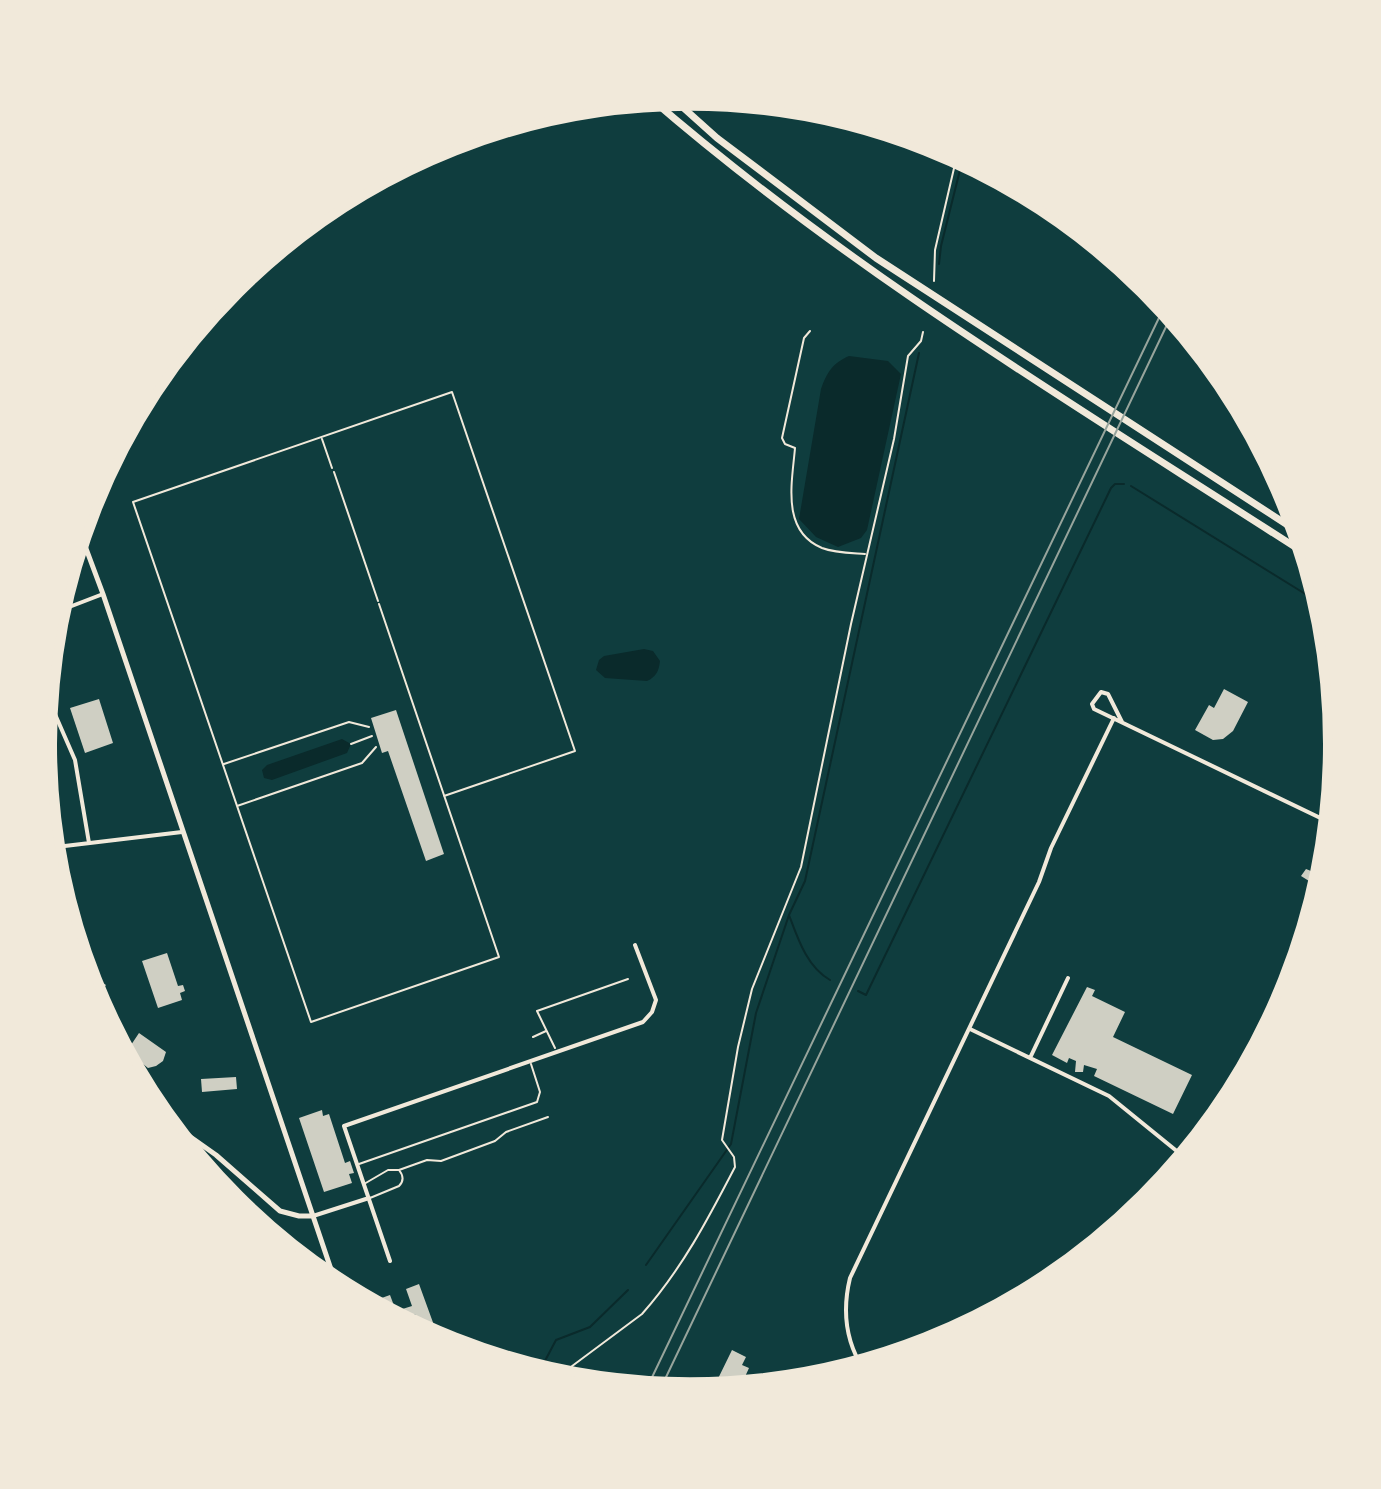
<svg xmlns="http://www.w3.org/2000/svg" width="1381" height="1489" font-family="'Nunito Sans',sans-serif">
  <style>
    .water { fill: #0a2a2b }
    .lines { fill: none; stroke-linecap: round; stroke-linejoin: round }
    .stream { stroke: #0a2a2b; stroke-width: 2 }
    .building { fill: #cfcfc3 }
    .path { stroke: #f1e9da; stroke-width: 2 }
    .service { stroke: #f1e9da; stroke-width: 2 }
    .minor { stroke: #f1e9da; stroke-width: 4 }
    .secondary { stroke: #f1e9da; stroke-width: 5 }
    .motorway { stroke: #f1e9da; stroke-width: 7 }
    .tram { stroke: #97a49c; stroke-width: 2 }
    .rail { stroke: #97a49c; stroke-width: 2 }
    .rim { fill: none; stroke: #f1e9da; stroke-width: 10 }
  </style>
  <rect width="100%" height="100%" fill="#0f3d3e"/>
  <path class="water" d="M849,356L888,361L901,374L867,530L861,538L838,547L816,537L799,519L821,389C827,372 833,363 849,356Z
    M644,649L653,651L660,661C659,671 656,677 647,681L605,678L596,670L599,660L604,656Z
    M342,739L351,744L347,753L272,780L264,778L262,770L267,765Z"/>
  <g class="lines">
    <path class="stream" d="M939,264L941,246L964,154
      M1131,486L1328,608
      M789,915C798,939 807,967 830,980
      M858,991L866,995L1111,488L1115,484H1124
      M646,1265L731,1144L756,1013L789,915L805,881L919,353
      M537,1376L556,1340L590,1327L628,1290"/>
  </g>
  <path class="building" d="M1224,689L1248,702L1233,731L1223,739L1213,740L1195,730L1209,705L1214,708Z
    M99,699L113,743L85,753L70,708Z
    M396,710L444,854L426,861L388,751L382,753L371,718Z
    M1322,852L1332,857L1325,891L1301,876L1306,869L1311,871Z
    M167,953L178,986L183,985L185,991L180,993L182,1000L158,1008L142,961Z
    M79,967L106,985L93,1004L88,994Z
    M1087,987L1095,990L1092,996L1125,1012L1113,1037L1192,1075L1173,1114L1094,1076L1097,1069L1084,1065L1083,1072H1075L1076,1061L1069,1058L1067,1063L1052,1055Z
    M98,1013L124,1031L114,1044L101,1019Z
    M139,1033L166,1052L163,1061L156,1066L148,1068L127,1051Z
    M236,1077L237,1089L202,1092L201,1079Z
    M322,1110L323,1116L329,1114L345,1163L350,1161L354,1173L349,1174L352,1183L324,1192L299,1118Z
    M419,1284L435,1328L422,1333L415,1314L399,1319L402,1326L382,1316L376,1300L390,1295L396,1311L412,1306L406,1289Z
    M732,1350L746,1357L742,1365L749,1368L738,1392L710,1395Z"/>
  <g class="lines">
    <path class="path" d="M934,281L935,250L958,151
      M810,331L804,338L782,438L785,444L795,448C792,483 781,531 822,548C835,553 852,553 865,554
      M351,744L372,736
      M533,1037L546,1031
      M555,1048L537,1011L628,979
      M552,1381L642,1314C682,1269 708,1219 735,1167L734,1157L722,1140L738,1047L752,989L801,867L851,624L894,439L908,356L921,341L923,332"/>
    <path class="service" d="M322,439L332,468
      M334,472L378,601
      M379,604L499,957L311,1022L133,502L452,392L575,751L444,796
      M224,764L349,722L369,727
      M237,806L362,763L376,747
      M359,1164L537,1102L540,1092L531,1064
      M399,1170L427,1160L441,1161L495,1141L506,1132L548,1117
      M364,1184L388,1170H399C403,1175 404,1181 399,1186L370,1198"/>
    <path class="minor" d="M51,614L103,594
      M44,689L75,760L89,843
      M1122,722L1108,694L1101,692L1092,704L1094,709L1335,825
      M48,848L182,832
      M970,1029L1109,1096L1189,1161
      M1030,1058L1068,978
      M313,1216L369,1198
      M390,1261L344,1126L643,1022L652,1012L656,1000L635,945
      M1074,1270L1182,1155
      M864,1370C845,1341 842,1311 850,1278L1039,882L1051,848L1114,718"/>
    <path class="secondary" d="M78,527L103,594L339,1293
      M148,1107L216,1155L280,1211L299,1216H313"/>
    <path class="motorway" d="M668,94L717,138L876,258L1306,537
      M648,96C853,274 1085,411 1312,558"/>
    <path class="tram" d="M658,1394L1174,310"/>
    <path class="rail" d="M645,1392L1167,301"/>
  </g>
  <path d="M0 0H1381V1489H0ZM52 744a638 638 0 1 1 1276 0a638 638 0 1 1-1276 0Z" fill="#f1e9da" fill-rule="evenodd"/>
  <path class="rim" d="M52 744a638 638 0 1 1 1276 0a638 638 0 1 1-1276 0Z"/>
</svg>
